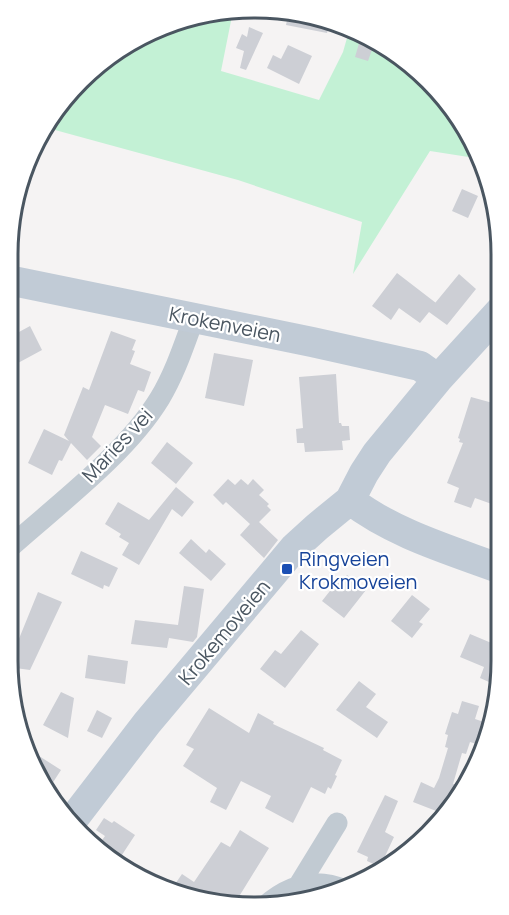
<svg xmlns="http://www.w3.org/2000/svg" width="509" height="915" font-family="Manrope,sans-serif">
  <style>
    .green { fill: #c3f1d5 }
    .building { fill: #cdcfd5 }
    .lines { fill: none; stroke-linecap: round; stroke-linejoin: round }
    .street { stroke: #c1cad2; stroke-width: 21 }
    .secondary { stroke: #c1cbd6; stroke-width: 30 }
    .transit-dot { fill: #1a4fb4; stroke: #fff; stroke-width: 2 }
    .labels { text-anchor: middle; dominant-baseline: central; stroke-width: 4.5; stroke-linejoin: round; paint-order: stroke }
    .street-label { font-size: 20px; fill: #4a5661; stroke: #fff }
    .transit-label { font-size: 20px; fill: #164399; stroke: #fff; text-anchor: start }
    .rim { fill: none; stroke: #4a5661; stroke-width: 3 }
  </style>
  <rect width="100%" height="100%" fill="#f5f3f3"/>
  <path class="green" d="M235,13L232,16L221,71L319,100L343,52L349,31L378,41L460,118L475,158L430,151L353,274L362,222L238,180L44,127L104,58L191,16Z"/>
  <path class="building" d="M289,10L330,24L327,33L286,25Z
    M249,27L263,33L246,70L240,68L244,51L236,48L242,34L247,37Z
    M360,40L374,44L368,61L355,57Z
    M288,45L312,56L299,84L267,68L273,55L281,59Z
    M462,189L478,196L468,218L452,211Z
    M397,273L436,303L431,308L459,274L476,289L447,325L429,312L420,323L399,308L391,320L372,306Z
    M8,320L19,332L30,326L42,350L18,363L8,343Z
    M111,331L136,340L132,350L135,351L130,364L151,372L144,392L138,390L128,414L105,405L92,437L101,446L87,460L71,443L62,461L59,460L52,475L28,463L44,429L69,441L64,435L83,387L89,390Z
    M214,353L253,360L244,406L205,398Z
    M336,374L339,423H341L342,426H349L350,440L342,441L343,450L305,452L304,443H297L296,429L303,428L299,377Z
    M471,397L500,405V507L475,498L471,508L454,502L459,488L447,483L463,443L459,442L460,439L458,438Z
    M167,442L193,463L176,484L151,463Z
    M228,479L235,485L241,479L248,485L253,479L264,490L259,495L269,504L267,506L271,510L259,522L278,540L264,558L240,535L250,524L226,502L223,505L213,495Z
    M176,487L194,502L182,517L172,509L139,565L122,555L129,543L119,537L121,534L105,524L118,502L149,520Z
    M191,539L206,553L209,549L226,564L211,581L179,553Z
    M81,551L118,568L109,587L104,585L103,589L71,574Z
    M347,575L366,590L344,618L322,601L337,582L340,584Z
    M184,586L204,589L197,637L193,642L169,638L167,648L131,644L135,620L178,625Z
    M38,592L62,602L30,670L8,667V648L14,651Z
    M412,595L430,609L419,622L423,624L412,638L391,621Z
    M301,630L319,644L285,688L260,669L275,650L281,654Z
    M470,634L501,647V676L498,686L480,678L484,667L460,657Z
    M88,655L128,661L125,684L85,678Z
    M359,681L376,694L366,707L388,722L377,738L336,710Z
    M61,692L74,698L68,738L43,725Z
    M462,701L479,706L475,719L487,723L480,745L470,742L466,754L462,753L453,784L458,785L451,806L444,814L413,802L421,782L434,788L439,778L448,748L445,747L448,735L445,734L452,712L458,714Z
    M209,708L249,733L258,713L274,722L273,724L324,748L323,750L342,760L335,775L337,776L331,789L328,787L325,794L311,787L293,823L265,808L271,796L241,781L226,810L210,802L217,788L183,766L194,749L186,745Z
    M97,710L112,718L102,738L87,731Z
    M25,747L61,770L48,790L43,781Z
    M385,795L398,801L385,832L394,837L380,867L367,861L368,857L357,852Z
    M104,818L112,823L114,821L135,835L116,864L106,855L108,852L103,849L105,846L100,843L105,836L96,830Z
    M240,830L269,848L235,903L190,899L171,890L182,874L194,882L221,842L230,847Z"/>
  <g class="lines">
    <path class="street" d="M8,549C57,505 126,454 160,398C175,373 184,345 194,318
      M299,885L337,823
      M265,906C289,885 315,877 345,890"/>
    <path class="secondary" d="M8,280L312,342L420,366L438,379
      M350,500C394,534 450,550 501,569
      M71,822L147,723L295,547L317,527L350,500L364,473L377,453L438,379L500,311"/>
  </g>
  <rect class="transit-dot" x="281" y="563" width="12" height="12" rx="3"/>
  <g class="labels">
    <g class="street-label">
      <text transform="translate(225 324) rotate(11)">Krokenveien</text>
      <text transform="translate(117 445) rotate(-47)">Maries vei</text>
      <text transform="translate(224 632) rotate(-50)">Krokemoveien</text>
    </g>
    <g class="transit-label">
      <text x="299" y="558">Ringveien<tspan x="299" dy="23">Krokmoveien</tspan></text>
    </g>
  </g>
  <path d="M0 0H509V915H0ZM254 18H255A236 236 0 0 1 491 254V661A236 236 0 0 1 255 897H254A236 236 0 0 1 18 661V254A236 236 0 0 1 254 18Z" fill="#fff" fill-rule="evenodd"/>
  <path class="rim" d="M254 18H255A236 236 0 0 1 491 254V661A236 236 0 0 1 255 897H254A236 236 0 0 1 18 661V254A236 236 0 0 1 254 18Z"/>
</svg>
